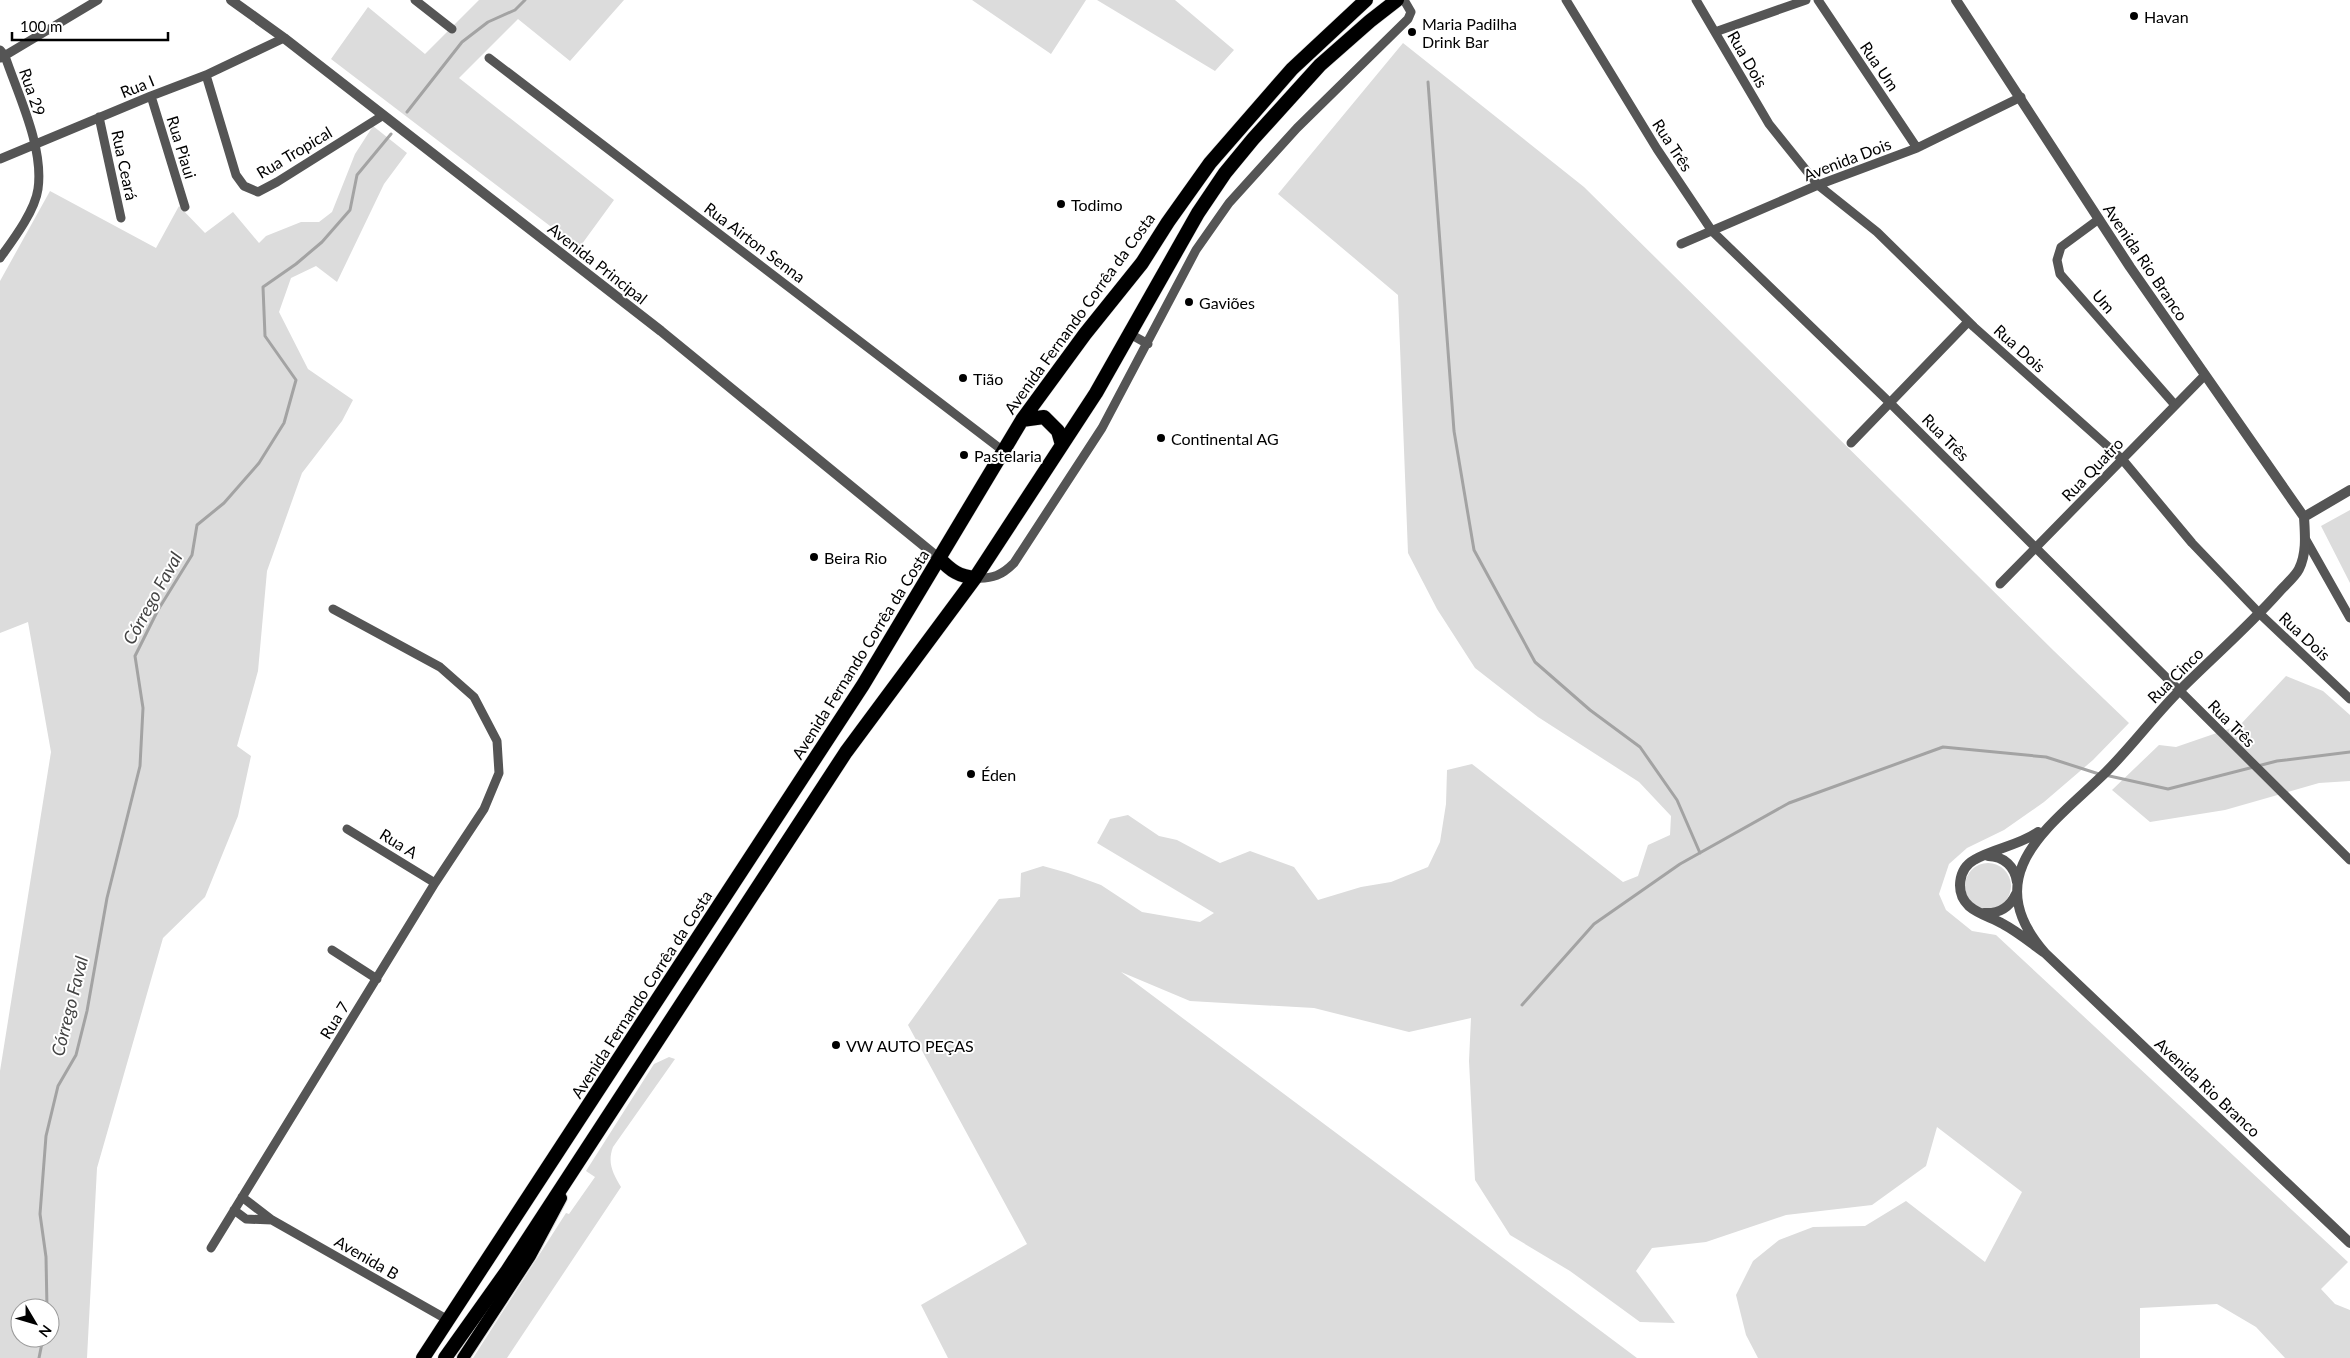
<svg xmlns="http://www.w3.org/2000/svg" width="2350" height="1358" font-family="Lato,sans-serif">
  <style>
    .green { fill: #dcdcdc; fill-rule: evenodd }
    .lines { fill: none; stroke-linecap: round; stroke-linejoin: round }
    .stream { stroke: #a3a3a3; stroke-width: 3 }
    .primary-casing { stroke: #dbdbdb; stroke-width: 14 }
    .trunk-casing { stroke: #dbdbdb; stroke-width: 15 }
    .minor { stroke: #555; stroke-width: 9 }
    .tertiary { stroke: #555; stroke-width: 10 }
    .primary { stroke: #000; stroke-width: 12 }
    .trunk { stroke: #000; stroke-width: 14 }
    .poi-dot { fill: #000; stroke: #fff; stroke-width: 2 }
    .labels { text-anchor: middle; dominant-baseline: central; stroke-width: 4; stroke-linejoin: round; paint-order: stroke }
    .poi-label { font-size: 16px; fill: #000; stroke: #fff; text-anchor: start }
    .street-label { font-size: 16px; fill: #000; stroke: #fff }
    .water-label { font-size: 18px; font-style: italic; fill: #444; stroke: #fff }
  </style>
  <rect width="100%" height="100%" fill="#fff"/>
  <path class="green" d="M479,0H624L570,61L518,19L459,78L614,200L579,248L331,59L368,7L425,54Z
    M972,0H1086L1051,54Z
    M1097,0H1175L1234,50L1215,71Z
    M1403,43L1584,187L2054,651L2129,723L2093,760L2044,802L2004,830L1967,848L1949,864L1939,894L1946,910L1972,931L1996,935L2348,1262L2321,1289L2335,1304L2350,1310V1358H2285L2256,1327L2217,1304L2140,1308V1358H1758L1746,1335L1736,1295L1753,1261L1779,1240L1813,1227L1865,1226L1906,1201L1985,1262L2022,1192L1937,1127L1926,1166L1872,1205L1786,1215L1706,1242L1652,1248L1636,1271L1675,1323L1640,1322L1570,1271L1510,1235L1475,1180L1469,1061L1471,1018L1409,1032L1314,1008L1190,1001L1121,972L1637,1358H948L921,1305L1027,1244L908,1025L999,899L1020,897L1021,873L1043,866L1068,873L1101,885L1142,912L1200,922L1214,913L1097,843L1110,819L1128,815L1159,836L1177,840L1220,863L1250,851L1294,867L1318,900L1361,887L1391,882L1428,867L1440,842L1446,804L1447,770L1472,764L1623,882L1638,876L1648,845L1670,835L1671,816L1639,782L1538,717L1475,668L1437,609L1408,553L1398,295L1278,194Z
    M373,126L407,153L384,184L337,282L316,266L291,278L279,312L308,369L353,400L342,421L302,473L267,571L258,671L237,746L251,756L238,816L205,897L163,938L97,1168L87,1358H0V1071L51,752L28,622L0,633V281L50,191L156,248L179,206L205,233L233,212L259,243L266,236L301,222H319L332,212L355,154ZM20,1308H50V1338H20Z
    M2350,510V583L2321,526Z
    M2286,676L2323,691L2350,715V781L2319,783L2225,810L2150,822L2112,790L2159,745L2176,747L2240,725Z
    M1965 886a23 23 0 1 1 46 0a23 23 0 1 1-46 0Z
    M669,1057L675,1059L613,1147C607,1163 613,1173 621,1187L507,1358H473L566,1213L569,1214L595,1177L586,1171L654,1064Z"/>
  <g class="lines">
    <path class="stream" d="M1428,82L1454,431L1474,550L1535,662L1590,710L1640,747L1677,800L1700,853
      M407,112L462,42L488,22L515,10L525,0
      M2105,775L2168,789L2277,761L2350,752
      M1522,1005L1594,924L1680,864L1789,803L1943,747L2046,757L2099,774
      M47,1308L46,1257L40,1214L46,1136L58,1086L76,1055L87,1011L107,898L140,766L143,708L135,656L158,610L192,555L197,525L224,503L259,463L284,423L296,380L265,336L263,287L296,264L322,242L350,210L357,175L391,134
      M39,1358L43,1338"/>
    <g class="primary-casing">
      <path id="primary" d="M463,1358L530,1256L561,1198"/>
    </g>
    <g class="trunk-casing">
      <path id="trunk" d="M1022,420L1044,417L1058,431L1062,445
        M940,559C951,571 959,576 975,578
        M423,1358L863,685L1022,420L1085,334L1142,263L1168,222L1210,163L1292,69L1366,0
        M445,1358L507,1271L846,752L975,578L1096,393L1198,213L1225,173L1253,139L1320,65L1370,21L1397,0"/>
    </g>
    <path class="minor" d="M415,0L452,29
      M1566,0L1657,149L1712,231L1889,402L2350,860
      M1696,0L1769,124L1818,185L1877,232L1974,327L2122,459L2192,543L2260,614L2350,699
      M1818,0L1917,148
      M1715,32L1806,0
      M0,50L5,56C18,95 44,147 38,189C35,211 13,240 0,258
      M1,58L98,0
      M489,58L1002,450
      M206,75L236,175L244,186L258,192L277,182L382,116
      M151,96L185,207
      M99,117L121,218
      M0,159L151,96L206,75L284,38
      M2099,219L2061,247L2057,260L2060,274L2175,405
      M1681,244L1818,185L1917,148L2021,97
      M1130,334L1148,344
      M1851,443L1968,322
      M2306,540L2350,618
      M975,578C993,579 1002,575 1014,563L1102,428L1196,250L1229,203L1297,128L1408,19L1411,12L1404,0
      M2000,584L2205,375
      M347,829L435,883
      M332,950L377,979
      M242,1197L272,1220L448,1320
      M234,1210L246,1219L272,1220
      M211,1248L435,883L484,809L499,773L497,741L474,697L440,667L333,609"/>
    <path class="tertiary" d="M231,0L284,38L661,331L940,559
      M1956,0L2130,267L2304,517C2305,534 2307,553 2299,569C2295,577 2285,585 2279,592C2248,627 2213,657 2180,690C2154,716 2132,746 2106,772C2052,825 1975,873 2045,953
      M2304,517L2350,490
      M2038,832C2018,846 1994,848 1974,860C1958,869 1955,893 1969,906C1978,914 1993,918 2003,924C2018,932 2031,943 2045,953L2350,1243
      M1988,856C2004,856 2015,867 2017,882
      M1984,913C1999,914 2010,907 2016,894"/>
    <use href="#primary" class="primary"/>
    <use href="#trunk" class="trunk"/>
  </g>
  <g class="poi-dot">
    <circle cx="2134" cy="16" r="5"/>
    <circle cx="1412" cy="32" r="5"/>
    <circle cx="1061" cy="204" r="5"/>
    <circle cx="1189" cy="302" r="5"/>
    <circle cx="963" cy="378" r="5"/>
    <circle cx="1161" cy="438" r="5"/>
    <circle cx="964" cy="455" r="5"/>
    <circle cx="814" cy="557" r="5"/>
    <circle cx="971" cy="774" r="5"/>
    <circle cx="836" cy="1045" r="5"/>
  </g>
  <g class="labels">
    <g class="poi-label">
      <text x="2144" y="16">Havan</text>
      <text x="1422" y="23">Maria Padilha<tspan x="1422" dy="18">Drink Bar</tspan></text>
      <text x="1071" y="204">Todimo</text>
      <text x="1199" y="302">Gaviões</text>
      <text x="973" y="378">Tião</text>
      <text x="1171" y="438">Continental AG</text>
      <text x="974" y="455">Pastelaria</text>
      <text x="824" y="557">Beira Rio</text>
      <text x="981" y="774">Éden</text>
      <text x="846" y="1045">VW AUTO PEÇAS</text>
    </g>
    <g class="street-label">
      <text transform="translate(1748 59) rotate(60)">Rua Dois</text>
      <text transform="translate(1880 66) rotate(56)">Rua Um</text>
      <text transform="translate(137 86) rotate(-22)">Rua I</text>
      <text transform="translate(33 92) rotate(71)">Rua 29</text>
      <text transform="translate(1673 145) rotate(57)">Rua Três</text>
      <text transform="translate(182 147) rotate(73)">Rua Piaui</text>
      <text transform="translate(294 152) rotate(-31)">Rua Tropical</text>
      <text transform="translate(1847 159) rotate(-21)">Avenida Dois</text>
      <text transform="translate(125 165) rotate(78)">Rua Ceará</text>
      <text transform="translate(755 242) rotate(37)">Rua Airton Senna</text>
      <text transform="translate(2146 262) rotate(56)">Avenida Rio Branco</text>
      <text transform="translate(598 263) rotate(38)">Avenida Principal</text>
      <text transform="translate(2104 301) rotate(49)">Um</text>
      <text transform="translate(1079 313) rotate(-54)">Avenida Fernando Corrêa da Costa</text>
      <text transform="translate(2020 348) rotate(42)">Rua Dois</text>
      <text transform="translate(1946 437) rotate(45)">Rua Três</text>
      <text transform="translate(2092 469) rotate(-46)">Rua Quatro</text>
      <text transform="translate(2305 636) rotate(43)">Rua Dois</text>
      <text transform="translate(860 654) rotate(-58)">Avenida Fernando Corrêa da Costa</text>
      <text transform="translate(2175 675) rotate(-45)">Rua Cinco</text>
      <text transform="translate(2232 723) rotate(45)">Rua Três</text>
      <text transform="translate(399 843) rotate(32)">Rua A</text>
      <text transform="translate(641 994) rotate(-57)">Avenida Fernando Corrêa da Costa</text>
      <text transform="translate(334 1020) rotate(-58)">Rua 7</text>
      <text transform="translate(2208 1087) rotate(43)">Avenida Rio Branco</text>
      <text transform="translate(367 1257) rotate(30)">Avenida B</text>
    </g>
    <g class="water-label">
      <text transform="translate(152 598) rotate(-61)">Córrego Faval</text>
      <text transform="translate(69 1006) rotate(-76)">Córrego Faval</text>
    </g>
  </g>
  <g transform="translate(35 1323) rotate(128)"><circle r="24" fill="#ffffff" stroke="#999999"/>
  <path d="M0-4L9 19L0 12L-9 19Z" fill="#000000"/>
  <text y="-8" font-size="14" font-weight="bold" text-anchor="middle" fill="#000000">N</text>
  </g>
  <path d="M12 32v8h156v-8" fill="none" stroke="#000000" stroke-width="2.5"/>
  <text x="20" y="32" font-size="15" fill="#000000" stroke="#ffffff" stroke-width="4" paint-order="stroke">100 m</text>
</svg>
